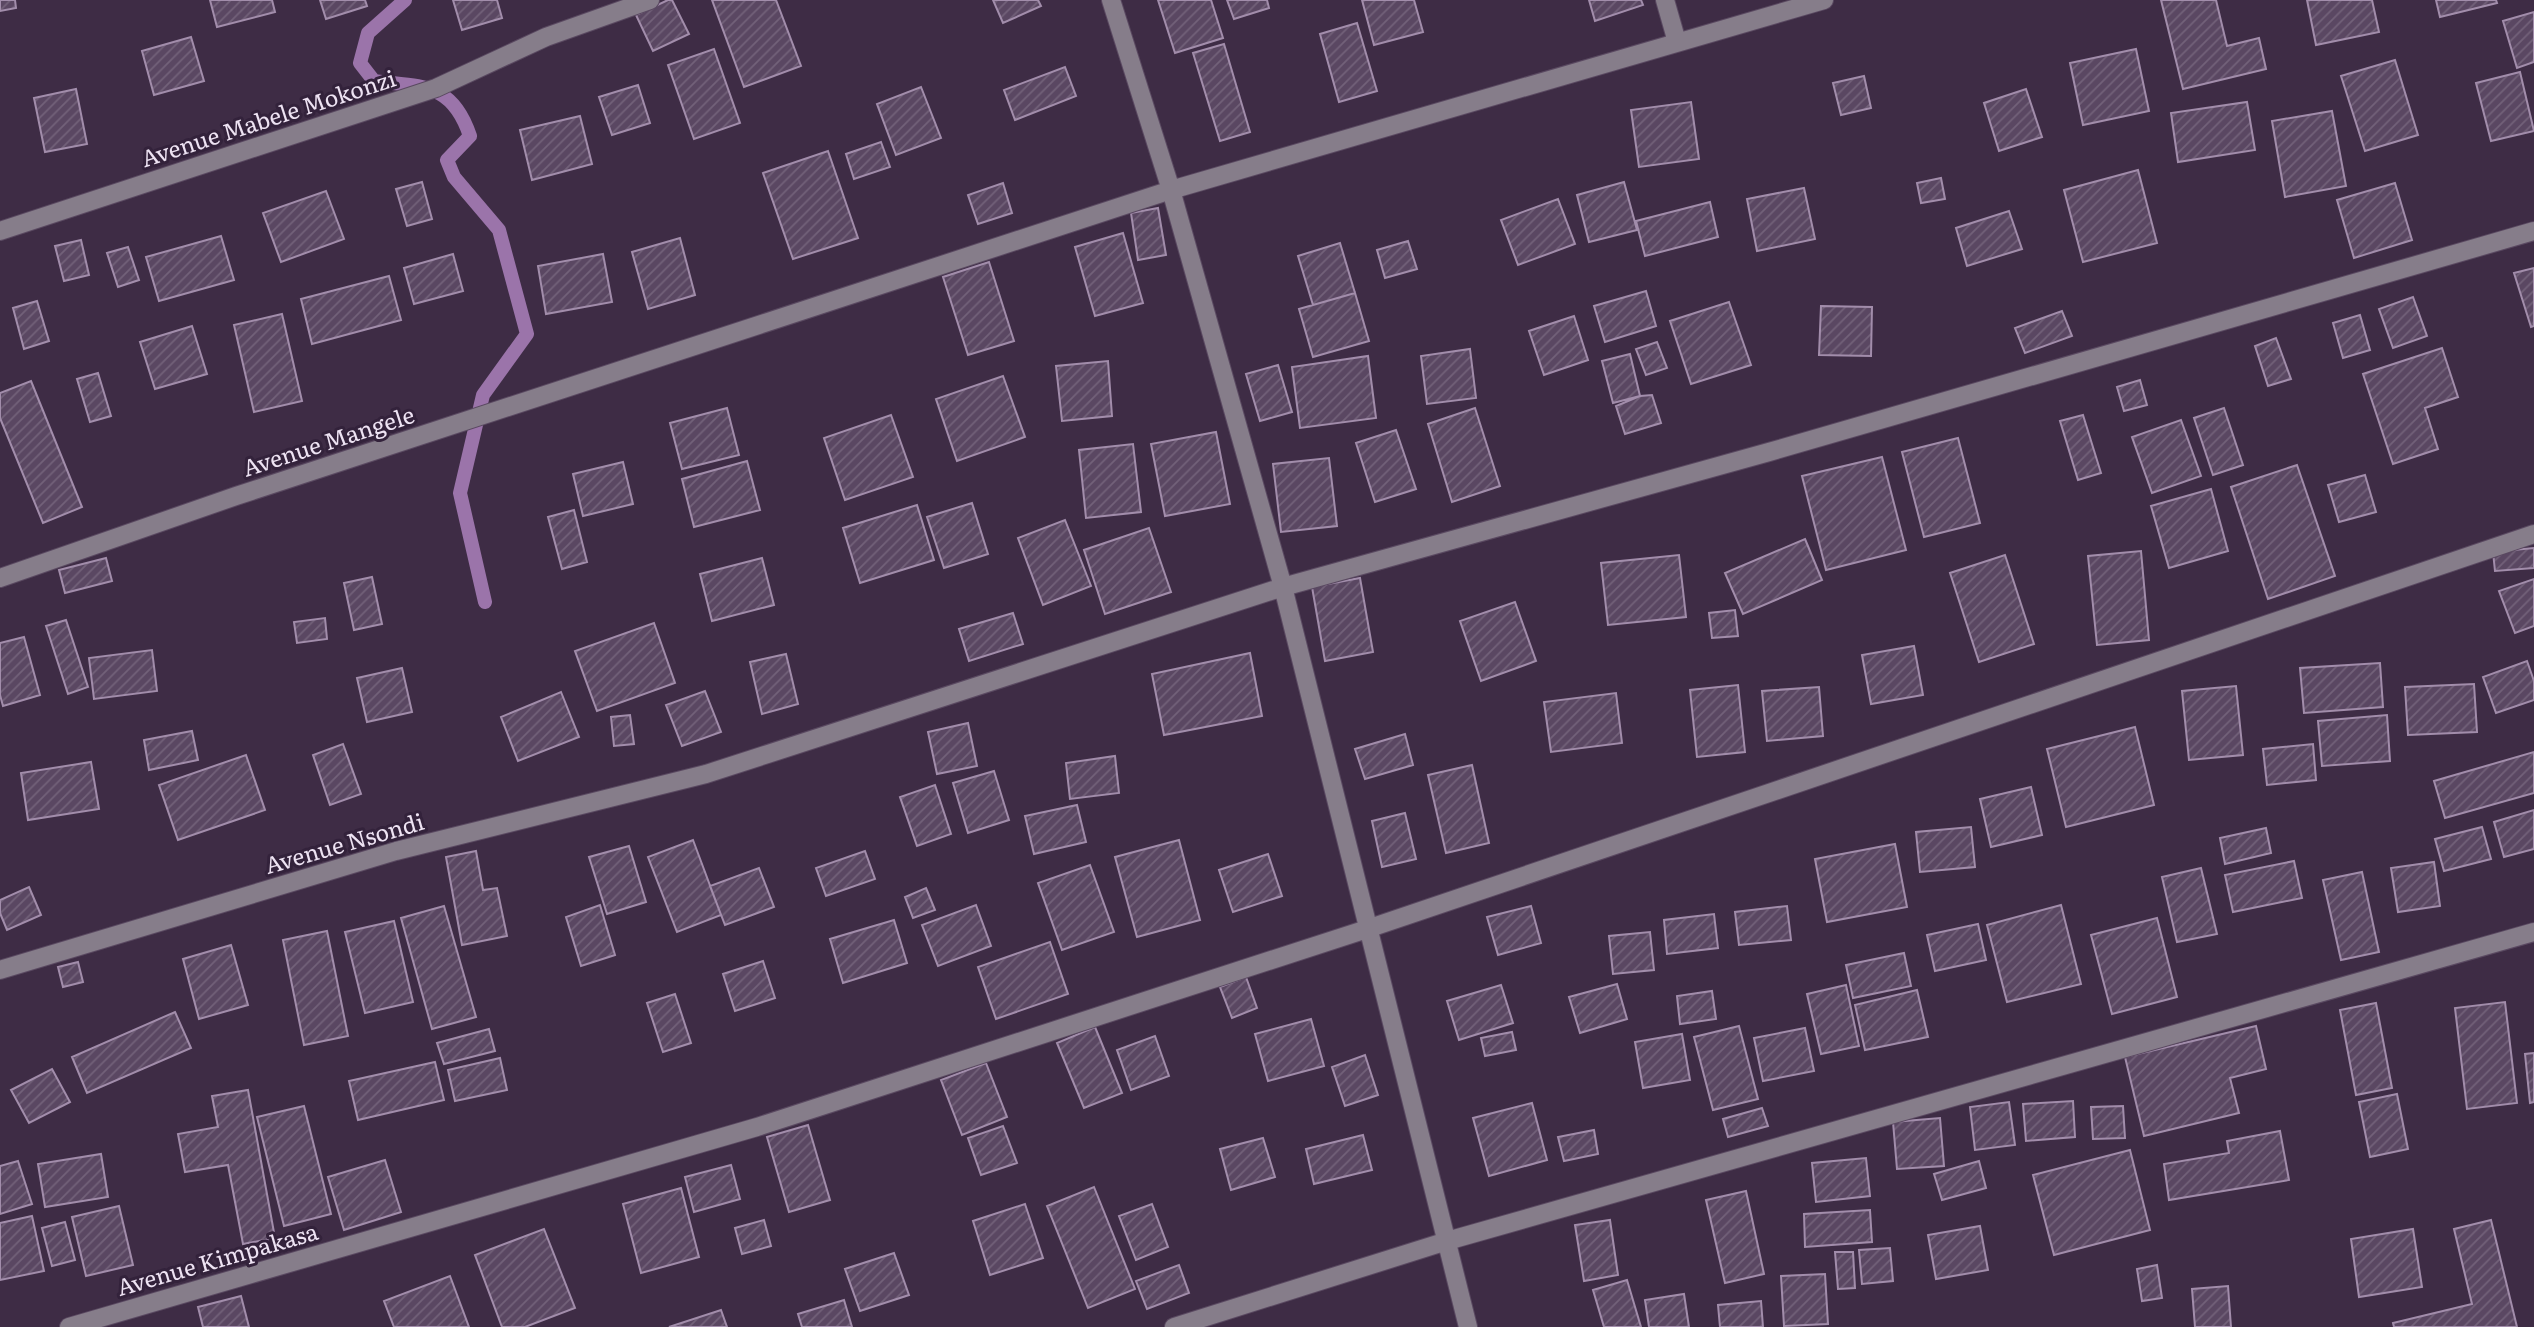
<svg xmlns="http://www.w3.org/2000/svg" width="2534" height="1327" font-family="Literata,serif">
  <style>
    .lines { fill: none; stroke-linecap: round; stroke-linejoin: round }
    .stream { stroke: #9b74aa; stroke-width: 14 }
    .building { fill: url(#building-hatch); stroke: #a28dab; stroke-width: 2 }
    .minor-casing { stroke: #5a4961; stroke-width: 20 }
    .minor { stroke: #867d8a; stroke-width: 18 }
    .labels { text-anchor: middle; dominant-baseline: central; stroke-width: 6; stroke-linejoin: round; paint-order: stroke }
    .street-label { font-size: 23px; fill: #eee3f3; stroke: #33223b }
  </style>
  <defs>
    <pattern id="building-hatch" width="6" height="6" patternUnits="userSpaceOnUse" patternTransform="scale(1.75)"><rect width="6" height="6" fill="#5a4762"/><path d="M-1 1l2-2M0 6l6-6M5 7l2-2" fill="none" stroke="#726179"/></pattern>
  </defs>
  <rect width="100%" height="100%" fill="#3e2c45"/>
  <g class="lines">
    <path class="stream" d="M405,0L368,33L360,63L374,81C422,87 452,82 470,136L447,160L454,177L499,230L527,334L483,395L460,493L485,602"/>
  </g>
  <path class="building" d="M0,0H15L16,8L0,11Z
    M210,0H272L275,12L217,27Z
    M320,0H365L367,6L326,19Z
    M453,0H497L502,18L462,30Z
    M668,0H672L689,34L653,51L636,15Z
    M712,0H776L801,66L744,87Z
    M993,0H1038L1041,6L1003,23Z
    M1158,0H1211L1223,38L1175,53Z
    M1227,0H1267L1269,8L1234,19Z
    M1362,0H1414L1423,32L1374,45Z
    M1589,0H1641L1643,5L1595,21Z
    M2161,0H2216L2227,46L2259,38L2266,69L2183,89Z
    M2307,0H2372L2379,32L2316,45Z
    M2436,0H2496L2497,3L2440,17Z
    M2534,12V62L2517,68L2503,21Z
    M1357,23L1377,91L1339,102L1320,34Z
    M191,37L204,81L154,95L142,51Z
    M1224,44L1250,132L1220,141L1193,53Z
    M714,49L740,123L694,139L668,65Z
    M2136,49L2149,111L2083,125L2070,63Z
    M2395,60L2418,135L2365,151L2341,76Z
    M1065,67L1076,96L1015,120L1004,90Z
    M2520,72L2534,131L2491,141L2476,83Z
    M1864,76L1871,108L1841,115L1833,83Z
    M638,85L650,123L612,135L599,97Z
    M921,87L941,138L896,155L877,104Z
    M76,89L87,144L45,152L34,98Z
    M2026,89L2042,137L1999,151L1984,103Z
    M1691,102L1699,159L1639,167L1631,110Z
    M2247,102L2255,150L2178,162L2171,113Z
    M2332,111L2346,186L2285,197L2272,121Z
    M580,116L592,164L532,180L520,130Z
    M881,142L890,167L854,179L846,154Z
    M828,151L858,238L793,259L763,173Z
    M2138,170L2157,243L2083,262L2064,190Z
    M1941,178L1945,199L1921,203L1917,183Z
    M422,182L432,219L407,226L396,189Z
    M1624,182L1637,230L1589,242L1577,195Z
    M1003,183L1012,213L978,224L968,195Z
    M2395,183L2412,240L2354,258L2337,200Z
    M1804,188L1815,239L1757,251L1747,199Z
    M326,191L344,239L281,262L263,213Z
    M1558,199L1575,244L1518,265L1501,220Z
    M1710,202L1718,237L1645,256L1636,221Z
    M1158,208L1166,255L1138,260L1131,213Z
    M2009,211L2022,249L1967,266L1956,228Z
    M1123,233L1143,303L1095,316L1075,247Z
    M221,236L234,280L159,301L146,257Z
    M680,238L695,295L648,309L632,252Z
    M81,240L89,275L64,281L55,246Z
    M1408,241L1417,269L1385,278L1377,250Z
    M1340,243L1355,293L1313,305L1298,256Z
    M128,247L139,280L118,287L107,253Z
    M453,254L463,291L414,304L404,268Z
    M603,254L612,302L546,314L538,266Z
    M989,262L1014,341L968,355L943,277Z
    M2534,268V326L2531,327L2514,273Z
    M389,276L401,320L312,344L301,299Z
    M1646,291L1656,326L1605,342L1594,306Z
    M1355,293L1369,341L1313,357L1299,309Z
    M2413,297L2427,336L2393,348L2379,309Z
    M37,301L49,341L24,349L13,308Z
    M1729,302L1751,365L1691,384L1670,321Z
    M1821,306L1872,307L1871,356L1819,355Z
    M2062,311L2072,336L2025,353L2015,328Z
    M282,314L302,401L254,412L234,325Z
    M2360,315L2370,350L2343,358L2333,323Z
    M1574,316L1588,360L1544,375L1529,331Z
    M192,326L207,374L155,389L140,342Z
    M2276,338L2291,379L2268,386L2255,346Z
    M1657,342L1667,368L1646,375L1636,349Z
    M2442,348L2458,397L2425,408L2438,449L2393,464L2363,374Z
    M1470,349L1476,398L1427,404L1421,356Z
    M1630,354L1640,396L1613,403L1602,361Z
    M1368,356L1376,418L1300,428L1292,367Z
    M1108,361L1112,416L1062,421L1056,366Z
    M1278,365L1292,412L1260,421L1246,374Z
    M98,373L111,416L90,422L77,379Z
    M1003,376L1025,437L957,461L936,399Z
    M2140,380L2147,405L2124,411L2117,387Z
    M31,381L82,507L43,523L0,418V393Z
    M1652,395L1661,423L1625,434L1616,406L1640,396Z
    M727,408L739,455L682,469L670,423Z
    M1475,408L1500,486L1452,502L1428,424Z
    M2224,408L2243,465L2213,475L2194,418Z
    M891,415L913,477L845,500L824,438Z
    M2083,415L2101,473L2078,480L2060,421Z
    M2181,420L2201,476L2152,493L2132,437Z
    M1396,430L1416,489L1375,502L1356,443Z
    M1216,432L1230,504L1165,516L1151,444Z
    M1958,438L1980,523L1924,537L1902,452Z
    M1133,444L1141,512L1086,518L1079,450Z
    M1882,457L1906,550L1826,570L1802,476Z
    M1329,458L1337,526L1281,532L1273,464Z
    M747,461L760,510L694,527L682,479Z
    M623,462L633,504L583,516L573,474Z
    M2297,465L2335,576L2268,599L2231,487Z
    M2365,475L2376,512L2339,522L2328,485Z
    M2211,489L2228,551L2169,568L2151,506Z
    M972,503L988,554L944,568L927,517Z
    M917,505L934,560L860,583L843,528Z
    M574,510L587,562L562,569L548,517Z
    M1065,520L1091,586L1043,605L1018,538Z
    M1149,528L1171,592L1105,614L1084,550Z
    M1805,539L1822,580L1743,614L1725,573Z
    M2534,548V568L2495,571L2493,552Z
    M2141,551L2149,640L2097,645L2088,556Z
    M1679,555L1686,617L1608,625L1601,563Z
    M2005,555L2034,644L1979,662L1950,573Z
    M106,558L112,581L65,593L59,570Z
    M762,558L774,605L712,621L700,574Z
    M372,577L382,624L354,630L344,583Z
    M1360,578L1373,652L1325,661L1312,587Z
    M2534,579V626L2515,633L2499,591Z
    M1515,602L1536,661L1481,681L1460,621Z
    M1735,610L1738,636L1712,638L1709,613Z
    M1013,613L1023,644L969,661L959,629Z
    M325,618L327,639L297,643L294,622Z
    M66,620L88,687L68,694L46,626Z
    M654,623L675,683L597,711L575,651Z
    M24,637L40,695L3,706L0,695V643Z
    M1914,646L1923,695L1871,704L1862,655Z
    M152,650L157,691L94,699L89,658Z
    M1250,653L1262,716L1164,735L1152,674Z
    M786,654L798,704L762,714L750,662Z
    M2527,661L2534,681V700L2496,713L2483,677Z
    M2380,663L2383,707L2304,713L2300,668Z
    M402,668L412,712L367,722L357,678Z
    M2474,684L2477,732L2408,735L2405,687Z
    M1738,685L1745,752L1697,757L1690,690Z
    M2236,686L2243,755L2189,760L2182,691Z
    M1819,687L1823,736L1767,741L1762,691Z
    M705,691L721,732L682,746L666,705Z
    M561,692L579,737L518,761L501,717Z
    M1616,693L1622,743L1551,752L1544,702Z
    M630,715L634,744L614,746L611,717Z
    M2387,715L2390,761L2322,766L2318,721Z
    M968,723L977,766L937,774L928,732Z
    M2135,727L2154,805L2066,827L2047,749Z
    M192,731L198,760L149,770L144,740Z
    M1405,734L1413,765L1365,779L1355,749Z
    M343,744L361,794L330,805L313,755Z
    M2313,744L2316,780L2267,785L2263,749Z
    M2534,752V793L2445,818L2434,781Z
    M246,755L265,810L178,840L159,785Z
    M1115,756L1119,793L1070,799L1066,763Z
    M91,762L99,809L28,820L21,773Z
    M1472,765L1489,843L1446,853L1428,775Z
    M994,771L1009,820L968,833L953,783Z
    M935,785L951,834L917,846L900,797Z
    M2031,787L2042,835L1991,847L1980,799Z
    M1077,805L1086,842L1034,854L1025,816Z
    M2534,810V849L2504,857L2494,822Z
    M1405,813L1416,859L1382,867L1372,821Z
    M1971,827L1975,867L1920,872L1916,832Z
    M2482,827L2491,859L2444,871L2435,839Z
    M2266,828L2271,853L2225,864L2220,838Z
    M693,840L721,915L677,932L648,857Z
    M1179,840L1200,920L1137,937L1115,857Z
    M1895,844L1907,907L1827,922L1815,859Z
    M629,846L646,902L607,914L589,857Z
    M476,851L483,890L497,888L507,936L462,945L446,857Z
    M865,851L875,879L826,896L816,868Z
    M1268,854L1282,896L1233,912L1219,870Z
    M2294,861L2302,898L2233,912L2225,875Z
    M2434,862L2440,906L2398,912L2391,868Z
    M1090,865L1114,932L1062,950L1038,883Z
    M759,868L774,907L725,925L710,886Z
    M2201,868L2217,934L2177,942L2162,877Z
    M2362,872L2379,952L2341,960L2323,880Z
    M29,887L41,915L7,930L0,913V900Z
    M926,888L935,910L913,918L905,897Z
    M600,905L615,955L581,966L566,917Z
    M976,905L991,946L938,966L922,925Z
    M2061,905L2081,984L2007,1002L1987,925Z
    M444,906L476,1017L432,1029L401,918Z
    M1531,906L1541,943L1498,955L1487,917Z
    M1787,906L1791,940L1739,945L1735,912Z
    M1714,914L1718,948L1667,954L1664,920Z
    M2157,918L2177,997L2112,1014L2091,935Z
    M894,920L907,963L843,983L830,939Z
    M394,921L413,1002L365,1013L345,932Z
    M1978,924L1986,960L1935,971L1927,935Z
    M327,931L348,1036L304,1045L283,940Z
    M1650,932L1654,970L1613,974L1609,936Z
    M1050,942L1068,994L996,1019L978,967Z
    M231,945L248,1005L199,1019L183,959Z
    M1904,953L1911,986L1853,998L1846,965Z
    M763,961L775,998L735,1011L723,974Z
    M78,962L83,982L63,987L58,967Z
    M1246,977L1257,1008L1232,1018L1220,987Z
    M1617,984L1627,1019L1580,1033L1569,997Z
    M1501,985L1513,1023L1459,1040L1447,1001Z
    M1846,985L1859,1046L1821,1054L1807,994Z
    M1917,990L1928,1037L1865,1050L1855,1005Z
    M1712,991L1716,1019L1680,1024L1677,996Z
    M675,994L691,1043L663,1052L647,1003Z
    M2505,1002L2517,1103L2467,1109L2455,1008Z
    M2376,1003L2392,1088L2356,1095L2340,1010Z
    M175,1012L191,1048L87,1093L72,1057Z
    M1311,1019L1324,1066L1268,1081L1255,1034Z
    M1739,1026L1758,1099L1713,1110L1694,1037Z
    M2256,1026L2266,1069L2230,1078L2239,1113L2144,1136L2125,1057Z
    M1095,1027L1122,1093L1084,1108L1057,1043Z
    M1805,1028L1814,1071L1763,1081L1754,1038Z
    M489,1029L495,1051L444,1064L437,1043Z
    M1512,1032L1516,1050L1485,1056L1481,1038Z
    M1682,1034L1690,1080L1643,1088L1635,1042Z
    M1155,1036L1169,1076L1131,1090L1117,1050Z
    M2534,1053V1102L2530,1103L2525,1054Z
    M1365,1055L1378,1095L1345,1106L1332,1067Z
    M500,1058L507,1090L455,1101L448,1070Z
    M435,1062L444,1100L358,1120L349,1081Z
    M986,1063L1007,1117L962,1135L941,1080Z
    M52,1069L70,1102L29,1123L11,1090Z
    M248,1090L275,1238L243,1244L228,1165L185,1172L178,1134L218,1127L212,1096Z
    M2397,1094L2408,1149L2370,1157L2359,1102Z
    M2073,1101L2075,1137L2026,1141L2023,1104Z
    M2009,1102L2015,1145L1975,1150L1970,1107Z
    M1532,1103L1547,1160L1489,1176L1473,1118Z
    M304,1106L331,1214L284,1226L257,1117Z
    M2123,1106L2125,1138L2093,1139L2091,1107Z
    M1762,1108L1768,1126L1728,1137L1723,1119Z
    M1940,1118L1944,1166L1897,1169L1893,1122Z
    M808,1125L830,1200L789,1212L767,1137Z
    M1003,1126L1017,1163L981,1175L968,1138Z
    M1594,1130L1598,1154L1564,1161L1558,1137Z
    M2280,1131L2289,1180L2169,1200L2164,1164L2229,1153L2227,1141Z
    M1363,1135L1372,1170L1314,1184L1306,1149Z
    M1263,1138L1275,1177L1231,1190L1220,1149Z
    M2130,1150L2150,1230L2054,1255L2033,1175Z
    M101,1154L108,1197L45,1207L38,1164Z
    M1866,1158L1870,1196L1816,1202L1812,1163Z
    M385,1160L401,1212L344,1230L328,1177Z
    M18,1161L32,1204L0,1214V1166Z
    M1979,1161L1986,1188L1942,1200L1934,1174Z
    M731,1165L740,1199L694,1212L685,1177Z
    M1094,1187L1135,1289L1088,1308L1047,1206Z
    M681,1188L699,1257L641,1273L623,1204Z
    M1746,1191L1764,1274L1725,1283L1706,1200Z
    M1025,1204L1043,1258L990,1275L973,1221Z
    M1152,1204L1168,1247L1136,1260L1119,1216Z
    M119,1206L133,1265L86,1276L72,1217Z
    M1870,1210L1872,1242L1805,1247L1804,1214Z
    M32,1216L44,1271L0,1280V1223Z
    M764,1220L771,1246L742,1254L735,1228Z
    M1610,1220L1618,1275L1584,1281L1575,1225Z
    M2491,1220L2517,1327H2394L2393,1323L2472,1304L2454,1229Z
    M65,1222L75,1260L52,1266L42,1228Z
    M1980,1226L1988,1270L1936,1279L1928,1235Z
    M544,1229L575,1308L525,1327H502L475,1255Z
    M2413,1229L2422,1287L2359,1297L2351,1239Z
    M1890,1248L1893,1281L1862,1284L1859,1250Z
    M1835,1252H1853L1855,1288L1838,1289Z
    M894,1253L909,1295L860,1311L845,1269Z
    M1179,1265L1189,1293L1147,1309L1136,1281Z
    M2157,1265L2162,1298L2142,1301L2137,1269Z
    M1825,1274L1828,1324L1784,1326L1781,1276Z
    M450,1276L469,1327H394L384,1301Z
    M1627,1280L1641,1327H1604L1593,1290Z
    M2228,1286L2231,1327H2195L2192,1289Z
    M1684,1294L1689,1327H1649L1645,1300Z
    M241,1296L249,1327H203L198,1307Z
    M844,1300L852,1327H802L798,1314Z
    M1761,1301L1763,1327H1720L1718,1305Z
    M721,1310L727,1327H669Z"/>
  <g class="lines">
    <g class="minor-casing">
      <path id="minor" d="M1111,0L1171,190L1283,587L1468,1327
        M1665,0L1677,42
        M0,231L436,88L546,37L650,0
        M0,578L236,496L1171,190L1824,0
        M0,970L396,851L706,774L1283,587L1769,452L2534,231
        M69,1327L757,1127L1367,929L2534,534
        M1174,1327L1447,1241L2534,932"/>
    </g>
    <use href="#minor" class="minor"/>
  </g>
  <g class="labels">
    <g class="street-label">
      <text transform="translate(268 117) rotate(-18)">Avenue Mabele Mokonzi</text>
      <text transform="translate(328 440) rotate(-18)">Avenue Mangele</text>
      <text transform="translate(344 842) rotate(-16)">Avenue Nsondi</text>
      <text transform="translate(217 1258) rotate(-16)">Avenue Kimpakasa</text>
    </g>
  </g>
</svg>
